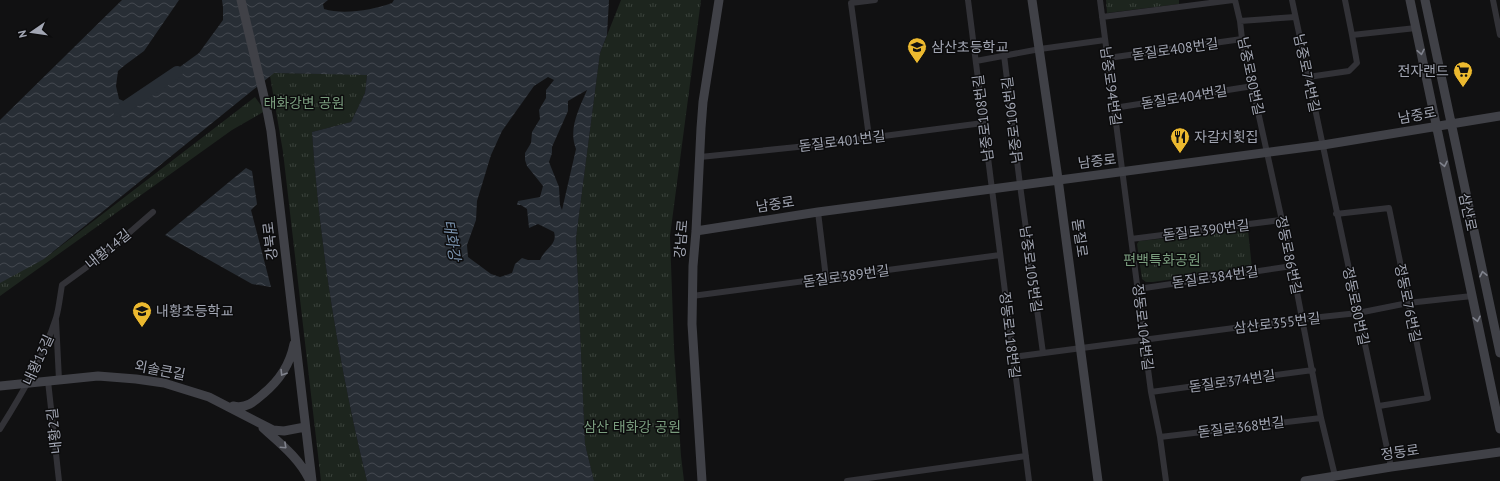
<svg xmlns="http://www.w3.org/2000/svg" width="1500" height="481" font-family="'PT Sans','Noto Sans KR',sans-serif">
  <style>
    .grass { fill: url(#grass-tufts) }
    .water { fill: url(#water-waves); fill-rule: evenodd }
    .lines { fill: none; stroke-linecap: round; stroke-linejoin: round }
    .river { stroke: #282e35; stroke-width: 12 }
    .street { stroke: #323237; stroke-width: 6 }
    .secondary { stroke: #404147; stroke-width: 9 }
    .oneway { stroke: #80838d }
    .labels { text-anchor: middle; dominant-baseline: central; stroke-width: 3; stroke-linejoin: round; paint-order: stroke }
    .poi-label { font-size: 14px; fill: #a2a6b3; stroke: #0c0c0d; text-anchor: start }
    .street-label { font-size: 14px; fill: #a2a6b3; stroke: #0c0c0d }
    .park-label { font-size: 14px; fill: #7a9d7e; stroke: #0c0c0d }
    .water-label { font-size: 15px; font-style: italic; fill: #7a92ad; stroke: #0c0c0d }
  </style>
  <defs>
    <pattern id="grass-tufts" width="24" height="20" patternUnits="userSpaceOnUse"><rect width="24" height="20" fill="#1d251e"/><path d="M3 7l-1-3M5 7V3M7 7l1-3M15 17l-1-3M17 17v-4M19 17l1-3" fill="none" stroke="#3b423c"/></pattern>
    <pattern id="water-waves" width="16" height="10" patternUnits="userSpaceOnUse"><rect width="16" height="10" fill="#282e35"/><path d="M0 5q4-4 8 0t8 0" fill="none" stroke="#444950"/></pattern>
  </defs>
  <rect width="100%" height="100%" fill="#111112"/>
  <path class="grass" d="M621,0H701L670,236L674,348L681,456L684,481H594L585,444L576,238L600,53Z
    M1106,0H1179V4L1107,13Z
    M274,73L367,74L365,93L351,122L312,132C320,249 339,367 367,481H321L283,152L270,76Z
    M255,97L265,111L232,130L0,296V280L44,259Z
    M1248,230L1252,268L1153,282H1146L1142,279L1137,244L1139,241Z"/>
  <path class="water" d="M122,0H179L144,51L125,65L118,71L116,86L119,99L128,103L143,101L160,89L166,77L199,53L223,20V7L222,0H328L323,4L324,9C343,15 373,10 392,3L394,0H609L607,35L600,53L576,238L585,444L594,481H367C339,367 320,249 312,132L351,122L365,93L367,75L274,73L44,259L0,283V120ZM548,77L554,80L546,90V98L539,110L540,119L532,132L531,143L525,153V160L527,166L543,186L540,197C532,198 526,200 518,201L517,205H521L527,209L529,228L538,224L554,232C558,245 545,248 540,260H528L522,258L515,264L512,273L500,277L491,274L468,257L467,245L476,220L477,201L491,155L502,131L534,86ZM587,90C579,109 568,129 576,149L562,210L560,205L559,187L549,162L552,153V147L568,111V101Z
    M246,168L252,171L257,204L251,210L271,287L252,284L165,235Z"/>
  <g class="lines">
    <path class="river" d="M119,111L177,72"/>
    <path class="street" d="M968,0L1029,481
      M1100,0L1151,392L1160,437L1166,481
      M1235,0L1240,21L1242,39L1292,266L1321,418L1335,476
      M1292,0L1391,467
      M1345,0L1352,35L1416,28
      M1493,0L1500,35
      M1102,17L1233,0
      M1240,21L1295,17
      M1004,55L1020,185L1043,353
      M1108,58L1242,39
      M976,61L1040,49L1105,40
      M1308,77L1349,71L1357,63L1352,35
      M1114,108L1253,86
      M869,137L851,3L875,0
      M700,157L807,146L983,123
      M818,212L826,278
      M1336,214L1389,208L1428,398L1379,406
      M1131,239L1281,220
      M1138,289L1292,266
      M692,296L1000,255
      M56,320L59,380
      M1013,357L1302,319L1358,313L1408,303L1472,296
      M48,381L59,481
      M1151,392L1313,370
      M0,429C22,394 43,358 56,318C59,308 60,296 62,285L106,253L153,212
      M1160,437L1321,418
      M847,481L1026,456"/>
    <path class="secondary" d="M241,0L266,105L271,131L312,481
      M1032,0L1058,179L1098,481
      M1410,0L1500,429
      M1425,0L1500,353
      M696,231L818,212L1323,145L1500,116
      M0,386L98,376L136,379L164,383L209,397L273,430L284,431L305,427
      M233,406C246,409 254,402 263,394C280,380 290,365 294,344
      M263,428C281,444 300,459 310,481
      M702,481L692,324L693,266L696,231L701,128L703,102L719,0
      M1305,481L1391,467L1500,452"/>
  </g>
  <defs><path id="oneway-chevron" d="M-2-3.5L2.5 0L-2 3.5" fill="none" stroke-width="1.6" stroke-linecap="round" stroke-linejoin="round"/></defs>
  <g class="oneway">
    <use href="#oneway-chevron" transform="translate(1421 52) rotate(79)"/>
    <use href="#oneway-chevron" transform="translate(1444 164) rotate(78)"/>
    <use href="#oneway-chevron" transform="translate(1483 274) rotate(-102)"/>
    <use href="#oneway-chevron" transform="translate(1477 319) rotate(78)"/>
    <use href="#oneway-chevron" transform="translate(283 373) rotate(122)"/>
    <use href="#oneway-chevron" transform="translate(284 446) rotate(43)"/>
  </g>
  <defs>
    <g id="school-pin" transform="scale(1)"><path d="M0 17L-7.5 6A9.5 9.5 0 1 1 7.5 6Z" fill="#ecb92f" stroke="#0c0c0d"/><path d="M0-5L7-2L0 1L-7-2ZM-4 1L0 2.5L4 1V4Q0 6-4 4Z" fill="#111"/></g>
    <g id="supermarket-pin" transform="scale(1)"><path d="M0 17L-7.5 6A9.5 9.5 0 1 1 7.5 6Z" fill="#ecb92f" stroke="#0c0c0d"/><path d="M-6-5.5h2.5l.6 2H6L4.5 2H-2.5L-4.4-4H-6ZM-1.5 3.2a1.3 1.3 0 1 0 .1 0ZM3 3.2a1.3 1.3 0 1 0 .1 0Z" fill="#111"/></g>
    <g id="restaurant-pin" transform="scale(1)"><path d="M0 17L-7.5 6A9.5 9.5 0 1 1 7.5 6Z" fill="#ecb92f" stroke="#0c0c0d"/><path d="M-5-6h1v4h1v-4h1v4h1v-4h1v5L-1.5 .5V6h-2V.5L-5-1ZM5-6V6H3V1.5H1.5Q1.5-4 5-6Z" fill="#111"/></g>
  </defs>
  <g fill-rule="evenodd">
    <use href="#school-pin" x="917" y="47"/>
    <use href="#supermarket-pin" x="1463" y="71"/>
    <use href="#restaurant-pin" x="1180" y="137"/>
    <use href="#school-pin" x="142" y="311"/>
  </g>
  <g class="labels">
    <g class="poi-label">
      <text x="931" y="47">삼산초등학교</text>
      <text x="1449" y="71" text-anchor="end">전자랜드</text>
      <text x="1194" y="137">자갈치횟집</text>
      <text x="156" y="311">내황초등학교</text>
    </g>
    <g class="street-label">
      <text transform="translate(1175 49) rotate(-8)">돋질로408번길</text>
      <text transform="translate(1307 73) rotate(78)">남중로74번길</text>
      <text transform="translate(1251 76) rotate(78)">남중로80번길</text>
      <text transform="translate(1111 86) rotate(82)">남중로94번길</text>
      <text transform="translate(1184 97) rotate(-9)">돋질로404번길</text>
      <text transform="translate(1417 115) rotate(-11)">남중로</text>
      <text transform="translate(983 118) rotate(-97)">남중로108번길</text>
      <text transform="translate(1012 120) rotate(-97)">남중로106번길</text>
      <text transform="translate(842 141) rotate(-7)">돋질로401번길</text>
      <text transform="translate(1097 161) rotate(-7)">남중로</text>
      <text transform="translate(775 204) rotate(-9)">남중로</text>
      <text transform="translate(1468 212) rotate(78)">삼산로</text>
      <text transform="translate(1206 230) rotate(-7)">돋질로390번길</text>
      <text transform="translate(1080 238) rotate(82)">돋질로</text>
      <text transform="translate(681 239) rotate(-85)">강남로</text>
      <text transform="translate(270 241) rotate(-97)">강북로</text>
      <text transform="translate(108 249) rotate(-39)">내황14길</text>
      <text transform="translate(1289 255) rotate(78)">정동로86번길</text>
      <text transform="translate(1031 269) rotate(82)">남중로105번길</text>
      <text transform="translate(846 276) rotate(-8)">돋질로389번길</text>
      <text transform="translate(1215 277) rotate(-8)">돋질로384번길</text>
      <text transform="translate(1408 303) rotate(78)">정동로76번길</text>
      <text transform="translate(1356 306) rotate(78)">정동로80번길</text>
      <text transform="translate(1277 323) rotate(-7)">삼산로355번길</text>
      <text transform="translate(1143 327) rotate(83)">정동로104번길</text>
      <text transform="translate(1010 335) rotate(83)">정동로118번길</text>
      <text transform="translate(38 360) rotate(-65)">내황13길</text>
      <text transform="translate(160 370) rotate(11)">외솔큰길</text>
      <text transform="translate(1232 381) rotate(-8)">돋질로374번길</text>
      <text transform="translate(1241 427) rotate(-7)">돋질로368번길</text>
      <text transform="translate(54 431) rotate(-96)">내황2길</text>
      <text transform="translate(1400 452) rotate(-8)">정동로</text>
    </g>
    <g class="park-label">
      <text x="304" y="103">태화강변 공원</text>
      <text x="1162" y="260">편백특화공원</text>
      <text x="632" y="427">삼산 태화강 공원</text>
    </g>
    <g class="water-label">
      <text transform="translate(452 240) rotate(81)">태화강</text>
    </g>
  </g>
  <g transform="translate(32 32) rotate(257)" stroke="#0c0c0d" stroke-width="3" paint-order="stroke">
  <path d="M0-3L7 15L0 10L-7 15Z" fill="#a2a6b3"/>
  <text y="-6" font-size="11" font-weight="bold" text-anchor="middle" fill="#a2a6b3">N</text>
  </g>
</svg>
